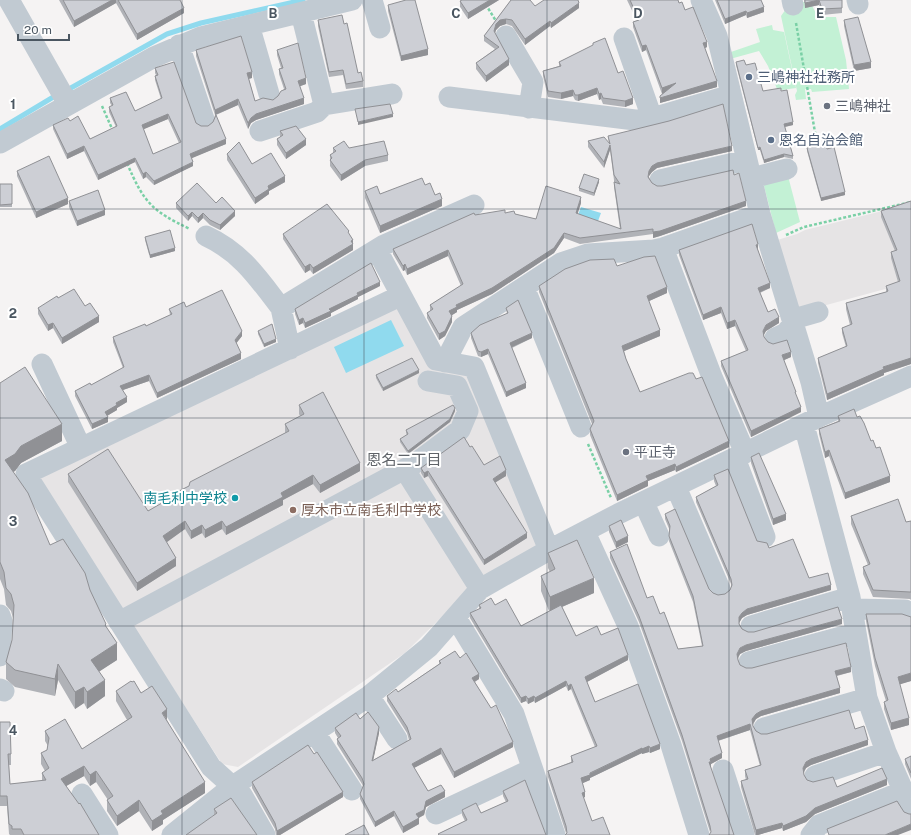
<svg xmlns="http://www.w3.org/2000/svg" width="911" height="835" font-family="'Public Sans','Noto Sans JP',sans-serif">
  <style>
    .education { fill: #e6e4e5 }
    .green { fill: #c3f1d5 }
    .water { fill: #90daee }
    .lines { fill: none; stroke-linecap: round; stroke-linejoin: round }
    .stream { stroke: #90daee; stroke-width: 5 }
    .path { stroke: #7ad0a6; stroke-width: 2.5; stroke-dasharray: 3 2; stroke-linecap: butt }
    .minor { stroke: #c1cad2; stroke-width: 21 }
    .wall { fill: #b0b2b7; fill-rule: evenodd }
    .shaded-wall { fill: #909195 }
    .building { fill: #cdcfd5; stroke: #909195; fill-rule: evenodd }
    .grid { fill: none; stroke: #4a5661; stroke-width: 1; stroke-opacity: 0.55 }
    .service-dot { fill: #5c6f8a; stroke: #fff; stroke-width: 1.5 }
    .worship-dot { fill: #6b7280; stroke: #fff; stroke-width: 1.5 }
    .culture-dot { fill: #0f9aa8; stroke: #fff; stroke-width: 1.5 }
    .education-dot { fill: #8d6e63; stroke: #fff; stroke-width: 1.5 }
    .labels { text-anchor: middle; dominant-baseline: central; stroke-width: 4; stroke-linejoin: round; paint-order: stroke }
    .service-label { font-size: 14px; fill: #4e5e75; stroke: #fff; text-anchor: start }
    .worship-label { font-size: 14px; fill: #5b616d; stroke: #fff; text-anchor: start }
    .culture-label { font-size: 14px; fill: #0d838f; stroke: #fff; text-anchor: end }
    .education-label { font-size: 14px; fill: #785e54; stroke: #fff; text-anchor: start }
    .neighbourhood-label { font-size: 15px; fill: #5f6368; stroke: #fff }
    .grid-label { font-size: 13px; text-anchor: middle; font-weight: bold; fill: #4a5661; stroke: #fff; stroke-width: 4; stroke-linejoin: round; paint-order: stroke }
  </style>
  <rect width="100%" height="100%" fill="#f5f3f3"/>
  <path class="education" d="M911,204V282L797,313L774,241L797,234L805,230Z
    M399,307L432,363L470,371L542,547L472,587L405,653L238,767L222,764L35,474Z"/>
  <path class="green" d="M799,2H810L818,17H836L846,60L849,89L812,92L811,89H805L806,99L796,100L795,95L797,91L781,16L786,9Z
    M772,25L773,30L784,32L796,88L782,90L777,89L768,66L759,51L730,59L728,53L760,42L756,29Z
    M788,176L800,222L776,233L763,182Z"/>
  <path class="water" d="M581,207L601,213L598,221L578,215Z
    M391,320L404,346L346,373L334,347Z"/>
  <g class="lines">
    <path class="stream" d="M69,89L167,34L201,23L303,0
      M0,129L55,96"/>
    <path class="path" d="M483,0L496,21
      M796,23L816,138
      M102,106L113,131
      M127,163C144,203 152,211 190,229
      M786,235L804,227L911,202
      M588,444L611,498"/>
    <path class="minor" d="M9,0L68,104
      M372,0L380,28
      M701,0L717,36L760,214L811,382L819,417
      M792,0L793,5
      M857,0L858,4
      M301,13L324,105
      M249,25L269,94
      M506,36L533,82L529,108
      M624,38L652,118
      M179,45L204,119
      M449,97L635,120L652,118L731,95
      M260,131L317,112L324,105L392,94
      M0,143L154,57L201,37L352,0
      M752,178L787,169
      M660,180L747,160
      M206,236C241,252 258,278 281,308
      M663,248L712,377L745,453
      M377,250L436,360L474,367L549,550
      M524,287L581,427
      M775,338L786,333L797,318L818,312
      M290,349L281,308L384,245L474,205
      M445,362L463,327L561,263L588,254L654,250L663,248L760,214
      M42,364L81,448
      M804,425L850,597L867,698L886,752L911,808
      M735,458L765,537
      M420,460L460,430L468,411L457,386L428,381
      M405,470L480,589
      M676,487L720,589
      M644,503L659,536
      M585,532L628,626L671,745L699,835
      M852,609L905,610L911,613
      M0,615L2,621L0,656
      M456,618L514,714L555,835
      M119,622L414,464
      M751,626L850,597
      M749,662L856,633
      M0,689L4,691
      M369,696L397,739
      M764,728L867,698
      M315,733L352,790
      M723,770L744,835
      M815,776L886,752
      M82,794L108,835
      M436,814L532,769
      M172,835L233,786L369,696L429,647L480,589L549,550L618,514L819,417L911,376
      M265,835L242,795L211,767L26,474L400,296
      M811,835L819,825L904,791"/>
  </g>
  <path class="wall" d="M59,0H180L184,13L137,40L116,3L74,27Z
    M462,0H499L468,19L460,7V1Z
    M511,0L535,6L579,8L551,28L550,26L525,45L512,26L506,24L500,26L496,30L495,33L509,65L486,82L476,69V63L495,49L484,41V36Z
    M627,0H678L679,3L685,10L707,47L705,48L717,87L660,103V96L664,93L662,94L646,50L642,52L633,27V22L637,21Z
    M715,0H761L764,12L747,18L746,15L725,24Z
    M804,0H842V13L822,15L819,5L805,8Z
    M388,5L428,55L401,61L388,11Z
    M318,20L344,24L358,73L363,81V87L346,89L343,75L329,77L318,26Z
    M844,20L871,68L854,71L844,26Z
    M593,43L618,73L633,104L625,107L603,104L601,99L599,100L597,94L578,101L575,100L573,96L561,99L548,97L543,76V71L559,66V62L593,46Z
    M196,50L252,78L249,79L255,101L273,100L278,96L284,89L279,74V69L281,68L277,55V50L306,84L300,86L304,104L256,120L251,123L248,129L238,105L216,115L226,144L191,158L193,166L154,185L146,177L143,179L135,162L98,180L84,151L67,159L53,129V125L70,121L90,139L116,127L109,112V107L112,106L110,103V98L135,111L161,99L155,80V76L156,75L155,73V68L196,123L201,126H208L213,122L215,115L196,56ZM168,119L179,143L153,154L143,129Z
    M736,62L746,65L763,91H781L793,125L785,127L793,156V159L784,157L764,163L760,150H758L736,65Z
    M280,131L306,145L286,159L277,145V139L280,137Z
    M608,136L732,151L657,168L652,172L649,176V177L652,183L657,186H662L734,175L746,206L660,236L653,238V234L580,244L564,238L554,253L492,294L457,310V312L452,315V322L445,336L439,340L427,318V313L430,311V305L461,286L448,256L407,275L405,270L403,271L393,254V249L475,215L505,213L515,214L536,219L581,203L577,214L620,229L614,187V180L610,150L604,168L588,147V141L609,143Z
    M333,148H349L388,155V161L365,166L341,181L330,166V155L333,153Z
    M807,148L827,149L845,195L821,201L807,151Z
    M227,154L252,164L285,182L269,191V194L255,204L227,160Z
    M17,171L68,204L36,218L17,176Z
    M599,182L594,196L579,191V188Z
    M0,184H12V207H0Z
    M425,185L435,195L442,206L380,233L365,198V191L380,194Z
    M69,201L105,215L77,226L69,207Z
    M911,201V364L884,373V375L827,400L818,363V358L846,347L842,333V328L850,325L846,309V303L886,292V286L898,282L891,258V252L895,251L881,217V211Z
    M176,203H216L235,216L220,230L210,225L203,218L198,223L192,216L188,221L176,208Z
    M283,234H349L353,240V250L313,274L310,270L305,273L283,239Z
    M145,237L175,251L150,258L145,240Z
    M679,250H758L770,288L760,293L768,312L779,323L766,331L764,335V337L768,342L791,357L784,360L796,397L801,412L751,437L721,366V361L746,351L735,326L727,329L721,313L703,320L679,255Z
    M617,266L667,293L649,301L660,336L624,351L626,359L640,392L696,379L729,447L676,472L675,470L648,481V486L617,501L590,435V429L592,424L539,292V286Z
    M380,286L358,297V299L331,313V316L305,328L303,323L299,325L295,314V309Z
    M58,298L85,306L99,322L62,344L53,328L48,331L38,314V308Z
    M186,307L242,336L236,343L241,359L157,398L149,381L123,390L127,402L117,408V410L107,416L108,422L92,429L75,396V391L91,385L123,368L113,342V337L146,326L170,315L169,309Z
    M506,308L532,338L512,348L526,388L506,397L488,354L481,357L478,356L471,338V333L507,314Z
    M258,331L276,342L264,347L258,334Z
    M419,373L383,391L376,378V375Z
    M0,383L62,441L21,463L15,471L13,472L50,545L90,590L106,627L117,660L99,671L105,696L87,709L84,703L75,709L58,680L55,696L15,687L6,679V662L12,640L13,618L11,611L6,605L4,589L0,579Z
    M299,405L360,471L320,493L313,484L283,500V505L226,535L222,529L205,538L202,533L191,539L185,529L166,542L176,566L137,591L68,482V474L148,511L173,497V494L189,486L285,433V424L300,416L299,414Z
    M455,411L450,422L408,454L400,442V439L407,435L406,433V430Z
    M838,416L857,417L871,441L890,482L845,499L829,456L825,458L819,434V429L838,421Z
    M470,447L484,465L506,476L495,482L527,538L484,565L428,476L424,478L421,473V468Z
    M751,457L786,520L773,525L751,463Z
    M714,475L757,541L769,548L809,578L831,590L747,615L742,618L739,623L742,629L748,632H754L842,624L746,651L740,654L738,659L740,665L746,668L851,672L837,676L840,693L761,716L756,719L753,725V726L756,731L761,734L855,729L868,745L811,765L806,768L804,773V775L807,780L813,782L837,787L887,785L815,814L806,822L783,831L782,828L758,835H755L741,787V781L746,780L745,776V770L760,766L750,730L718,741L722,758L711,764V767L710,832L682,741L639,622L610,558V552L660,614L678,649L702,646L693,602L669,541L670,531L665,519V514L709,589L713,593L718,595L725,594L730,590L731,587V584L696,502V497L716,486L714,481Z
    M851,516L906,522L911,521V600L910,599L873,597L863,574V567L868,565L851,524Z
    M609,526L628,542L616,548L609,532Z
    M548,553L594,593L562,607L576,636L601,635L628,660L587,682L595,702L660,749L650,753L649,752L642,754V753L590,778V780L582,783L585,797L583,798L566,833L548,777V771L571,762V756L595,747L571,689L568,691L566,686L535,703L534,701L528,704L526,701L521,703L470,618V613L479,609V605H495L521,626L549,611L541,591V576L550,572L548,568Z
    M866,614L911,681L899,684L909,725L891,730L884,709V702L886,701L875,666L866,621Z
    M460,658L479,679L475,682L513,747L454,778L441,754L414,768L428,791L445,797L426,807L424,815L419,818V824L403,833L394,816L375,827L360,799V794L363,786L362,784L337,744V739L338,738L335,733V728L360,719L379,733L373,760L409,740L407,733L387,701V696L398,692L439,664V661Z
    M116,691L141,693L167,720L205,793L163,820V824L152,831L139,811L117,826L107,811V800H108L96,782L90,786L84,776L66,786L99,835H10L9,834L7,806H0V722L11,754V765H9L10,784L42,781V773L45,771L41,764V753L47,750L48,746L45,741V731L82,749L127,720L116,701Z
    M314,754L343,797L280,835H276L275,829L252,788V782Z
    M911,756V779L905,764V759Z
    M503,791L546,835H438V834L465,821L462,815V810L481,813L506,802L503,796Z
    M214,809L257,835L214,815Z"/>
  <path class="shaded-wall" d="M112,0H116V3L74,27V21Z
    M490,0H499L468,19V13Z
    M819,0V5L805,8V3Z
    M579,3V8L551,28V23Z
    M764,7V12L747,18V13Z
    M184,8V13L137,40V34Z
    M746,11V15L725,24V19Z
    M506,19V24L500,26L496,30L494,36V31L496,24L500,20Z
    M550,21V26L525,45V39Z
    M707,42V47L703,49V43Z
    M646,45V50L642,52V46Z
    M428,49V55L401,61V56Z
    M509,59V65L486,82V76Z
    M871,62V68L854,71V65Z
    M252,72V78L247,79V73Z
    M306,78V84L298,87V81Z
    M717,81V87L660,103V98Z
    M676,83V89L662,94V88Z
    M597,88V94L578,101V95Z
    M573,90V96L561,99V93Z
    M601,93V99L599,100V94Z
    M304,98V104L256,120L251,123L248,129V123L251,118L256,114Z
    M633,98V104L625,107V101Z
    M238,99V105L215,115V110Z
    M168,114V119L142,130V125Z
    M393,114V117L358,125V122Z
    M793,122V125L784,127V124Z
    M226,139V144L190,159V154Z
    M306,139V145L286,159V153Z
    M610,145V150L604,168V162Z
    M84,146V151L67,159V154Z
    M732,146V151L657,168L652,172L649,176L648,182L649,171L652,166L657,163Z
    M760,147V150H758V148Z
    M784,154V157L764,163V160Z
    M135,158V162L98,180V175Z
    M365,160V166L341,181V175Z
    M193,162V166L154,185V181Z
    M146,172V177L143,179V174Z
    M285,176V182L269,191V194L255,204V198L268,186Z
    M599,179V182L594,196V193Z
    M845,192V195L821,201V198Z
    M581,197V203L576,219V213Z
    M68,198V204L36,218V212Z
    M442,199V206L380,233V226Z
    M746,201V206L660,236L653,238V232Z
    M105,210V215L77,226V221Z
    M235,211V216L220,230V225Z
    M192,212V216L188,221V216Z
    M203,213V218L198,223V218Z
    M564,233V238L554,253L492,294L457,310V312L449,317V311L456,305Z
    M353,240V250L313,274V268Z
    M758,244V250L756,251V245Z
    M175,248V251L150,258V255Z
    M448,250V256L407,275V269Z
    M310,264V270L305,273V267Z
    M405,264V270L403,271V266Z
    M380,282V286L358,297V299L331,313V316L305,328V323L357,293Z
    M770,283V288L758,293V288Z
    M667,287V293L647,302V296Z
    M721,307V313L703,320V315Z
    M99,316V322L62,344V338Z
    M452,316V322L445,336L439,340V334Z
    M779,317V323L766,331L763,336V331L766,325Z
    M303,318V323L299,325V320Z
    M735,320V326L727,329V323Z
    M53,323V328L48,331V325Z
    M660,330V336L622,352V346Z
    M242,331V336L235,345V340Z
    M532,333V338L510,348V343Z
    M276,339V342L264,347V344Z
    M488,349V354L481,357V352Z
    M791,352V357L782,361V355Z
    M241,353V359L157,398V393Z
    M911,358V364L884,373V375L827,400V394L883,367Z
    M419,370V373L383,391V388Z
    M149,375V381L120,391V386Z
    M526,383V388L506,397V392Z
    M127,397V402L117,408V410L105,417V412L116,403Z
    M801,407V412L751,437V431Z
    M455,408V411L450,422L408,454V451Z
    M108,417V422L92,429V424Z
    M62,424V441L21,463L15,471L5,476V460L21,446Z
    M729,441V447L676,472V467Z
    M829,450V456L825,458V452Z
    M360,463V471L320,493V485Z
    M675,464V470L648,481V486L617,501V495L646,476Z
    M506,470V476L493,484V479Z
    M428,471V476L424,478V473Z
    M313,475V484L283,500V505L226,535V527L281,493Z
    M890,476V482L845,499V493Z
    M786,514V520L773,525V519Z
    M185,521V529L163,545V536Z
    M222,521V529L205,538V530Z
    M202,525V533L191,539V531Z
    M527,533V538L484,565V560Z
    M628,536V542L616,548V542Z
    M176,558V566L137,591V583Z
    M594,578V593L550,612V597Z
    M831,585V590L747,615L742,618L739,623V617L742,613L747,609Z
    M842,619V624L746,651L740,654L737,659V654L740,648L746,645Z
    M117,643V660L91,677V660Z
    M628,655V660L585,683V677Z
    M58,664V680L55,696V679Z
    M851,667V672L835,676V671Z
    M911,673V681L898,685V677Z
    M479,674V679L472,683V678Z
    M105,680V696L87,709V692Z
    M566,681V686L535,703V698Z
    M571,684V689L568,691V686Z
    M84,687V703L75,709V692Z
    M840,688V693L761,716L756,719L752,725V719L756,714L761,711Z
    M526,696V701L521,703V698Z
    M534,696V701L528,704V699Z
    M167,709V720L162,713Z
    M909,718V725L891,730V723Z
    M750,724V730L717,741V736Z
    M379,727V733L372,766V761Z
    M868,740V745L811,765L806,768L803,773V768L806,762L811,759Z
    M513,742V747L454,778V772Z
    M660,744V749L650,753V748Z
    M649,746V752L642,754V749Z
    M441,748V754L412,769V764Z
    M642,748V753L590,778V780L581,784V778Z
    M722,753V758L711,764V767L709,768V762L710,759Z
    M84,766V776L61,789V779Z
    M96,771V782L90,786V775Z
    M887,779V785L815,814L806,822L783,831V826L815,808Z
    M205,782V793L163,820V824L152,831V821L161,811Z
    M445,791V797L426,807L424,815L416,819V814L426,801Z
    M343,792V797L280,835H277V831Z
    M585,792V797L582,798V793Z
    M139,800V811L117,826V816Z
    M394,811V816L375,827V822Z
    M419,818V824L403,833V827Z
    M782,823V828L758,835H756V830Z
    M911,824V830L898,835H885Z"/>
  <path class="building" d="M63,0H112L74,21Z
    M118,0H180L184,8L137,34Z
    M406,0H415L428,49L401,56L388,5Z
    M462,0H490L468,13L460,1Z
    M511,0H530L535,6L544,0H578L579,3L551,23L550,21L525,39L512,20L506,19L500,20L496,24L494,31L509,59L486,76L476,63L499,47L484,36Z
    M630,0H678L679,3L682,2L685,10L693,7L707,42L703,43L717,81L660,98V96L676,83L662,88L646,45L642,46L633,22L639,20Z
    M717,0H761L764,7L747,13L746,11L725,19Z
    M805,0H819L805,3Z
    M819,0H842V8L822,9Z
    M342,15L344,24L347,23L358,73L361,72L363,81L346,84L343,70L329,72L318,20Z
    M858,17L871,62L854,65L844,20Z
    M241,36L252,72L247,73L255,101L263,98L273,100L278,96L281,91L286,89L279,69L283,68L277,50L298,43L306,78L298,81L304,98L256,114L251,118L248,123L238,99L215,110L196,50Z
    M605,38L618,73L623,71L633,98L625,101L603,98L601,93L599,94L597,88L578,95H575L573,90L561,93L548,91L543,71L561,66L559,62L593,45V43Z
    M744,60L746,65L755,63L763,91L781,88V91L787,90L793,122L784,124L793,156L784,154L764,160L760,147L758,148L736,62Z
    M174,62L196,123L201,126H208L213,122L216,115L226,139L190,154L193,162L154,181L146,172L143,174L135,158L98,175L84,146L67,154L53,125L68,118L70,121L78,116L90,139L117,126L109,107L113,105L110,98L126,92L135,111L162,98L155,76L158,75L155,68ZM168,114L181,142L153,154L142,125Z
    M390,104L393,114L358,122L355,109Z
    M723,104L732,146L657,163L652,166L649,171L648,177L652,183L657,186H662L733,170L734,175L739,173L746,201L660,231L653,232V229L580,238L564,233L554,248L492,288L456,305L457,307L449,311L452,316L445,331L439,334L427,313L433,309L430,305L463,284L448,250L407,269L405,264L403,266L393,249L474,213L475,215L505,210V213L514,211L515,214L536,219L546,186L581,197L576,213L621,229L614,182L620,184L614,175L610,145L604,162L588,141L604,137L610,144L608,136L669,121Z
    M296,126L306,139L286,153L277,139L283,135L280,131Z
    M344,141L349,148L384,141L388,155L365,160L341,175L330,160L332,158L330,155L336,151L333,148Z
    M239,142L252,164L271,153L285,176L268,186L269,189L255,198L227,154Z
    M826,143L827,149L834,147L845,192L821,198L807,148Z
    M49,156L68,198L36,212L17,171Z
    M584,174L599,179L594,193L579,188Z
    M422,178L425,185L430,183L435,195L440,193L442,199L380,226L365,191L377,186L380,194Z
    M197,183L216,203L222,197L235,211L220,225L210,220L203,213L198,218L192,212L188,216L176,203Z
    M0,184H12V204L0,205Z
    M98,190L105,210L77,221L69,201Z
    M911,201V358L883,367L884,369L827,394L818,358L847,346L842,328L852,324L846,303L886,292L888,291L886,286L900,281L891,252L897,250L881,211Z
    M327,204L349,231L348,232L353,240L351,241L353,244L313,268L310,264L305,267L283,234Z
    M752,224L758,244L756,245L770,283L758,288L768,312L775,309L779,317L766,325L763,331L764,337L768,342L773,344L787,340L791,352L782,355L796,392H795L801,407L751,431L721,361L748,350L735,320L727,323L721,307L703,315L679,250Z
    M170,230L175,248L150,255L145,237Z
    M655,256L667,287L647,296L660,330L622,346L626,359L640,392L689,373H693L696,379L702,377L729,441L676,467L675,464L646,476L648,480L617,495L590,429L594,421L539,286L565,269L590,260L614,259L617,266L644,257Z
    M371,263L380,282L357,293L358,295L329,309L331,311L305,323L303,318L299,320L295,309Z
    M74,289L85,306L90,303L99,316L62,338L53,323L48,325L38,308L57,296L58,298Z
    M222,290L242,331L235,340L241,353L157,393L149,375L120,386L127,397L116,403L117,405L105,412L108,417L92,424L75,391L90,383L91,385L124,367L113,337L145,324L146,326L172,314L169,309L184,302L186,307Z
    M518,300L532,333L510,343L526,383L506,392L488,349L481,352L478,351L471,333L480,325L508,313L506,308Z
    M272,324L276,339L264,344L258,331Z
    M412,358L419,370L383,388L376,375Z
    M25,367L62,424L21,446L15,454L5,460L28,493L50,545L63,539L85,573L90,590L106,624L105,625L117,643L91,660L105,680L87,692L84,687L75,692L58,664L55,679L15,670L6,662L12,640L14,605L11,594L6,588L4,572L0,562V383Z
    M323,392L360,463L320,485L313,475L281,493L283,497L226,527L222,521L205,530L202,525L191,531L185,521L163,536L176,558L137,583L68,474L108,449L148,511L174,496L173,494L189,486L190,482L289,431L285,424L304,414L299,405Z
    M453,405L455,408L450,419L408,451L400,439L408,434L406,430Z
    M854,409L857,417L860,416L864,423L871,441L873,440L876,448L880,447L890,476L845,493L829,450L825,452L819,429L840,421L838,416Z
    M464,437L470,447L472,446L484,465L500,456L506,470L493,479L527,533L484,560L428,471L424,473L421,468Z
    M759,453L786,514L773,519L751,457Z
    M728,469L757,541L767,543L769,548L793,539L809,578L828,573L831,585L747,609L742,613L739,617V624L742,629L748,632H754L838,607L842,619L746,645L740,648L737,654L738,660L740,665L746,668H752L846,643L851,667L835,671L840,688L761,711L756,714L752,719L753,726L756,731L761,734H767L849,710L855,729L864,726L868,740L811,759L806,762L803,768L804,775L807,780L813,782L833,777L837,787L882,768L887,779L815,808L806,816L783,826L782,823L756,830L741,781L748,779L745,770L761,765L750,724L717,736L722,753L710,759L711,762H709L734,835H709L711,832L710,826L682,735L639,616L610,552L627,544L647,598L653,596L660,614L664,612L678,649L703,646L693,596L669,536L670,526L665,514L675,509L709,589L713,593L718,595L725,594L730,590L732,585L731,579L696,497L718,485L714,475Z
    M898,499L906,522L911,521V592H910L873,590L863,567L870,564L851,516Z
    M621,520L628,536L616,542L609,526Z
    M577,540L594,578L550,597L541,576L555,569L548,553Z
    M491,598L495,605L506,599L521,626L561,605L576,636L597,626L601,635L618,628L628,655L585,677L595,702L638,684L660,744L650,748L649,746L642,749V748L590,773V775L581,778L585,792L582,793L592,821L603,817L610,835H565L567,833L566,826L548,771L573,762L571,756L597,746L571,684L568,686L566,681L535,698L534,696L528,699L526,696L521,698L470,613L481,608L479,605Z
    M866,614H902L911,617V673L898,677L909,718L891,723L884,702L888,700L875,658Z
    M455,651L460,658L466,653L479,674L472,678L491,708L496,705L513,742L454,772L441,748L412,764L428,791L441,785L445,791L426,801L424,810L416,814L419,818L403,827L394,811L375,822L360,794L364,784L362,778L337,739L341,736L335,728L356,713L360,719L368,712L379,727L372,761L411,739L407,727L387,696L396,689L398,692L441,663L439,661Z
    M131,681L132,682L134,681L141,693L152,686L167,709L162,713L205,782L161,811L163,814L152,821L139,800L117,816L107,800L113,796L96,771L90,775L84,766L61,779L79,804L80,803L99,835H24L21,829H12V826L9,824L7,796H0V722H10L11,754H8L10,784L46,780L42,773L49,768L41,753L47,750L49,738L45,731L65,719L82,749L132,717L116,691Z
    M308,745L314,754L317,752L343,792L277,831L275,823L252,782Z
    M911,756V773L905,759Z
    M525,780L546,835H439L438,834L467,820L462,810L476,803L481,813L508,801L503,791Z
    M231,798L257,835H186L217,813L214,809Z
    M897,801L904,812L909,814H911V824L885,835H829L827,829Z
    M364,825L369,835H345Z"/>
  <path class="grid" d="M182,0V835M364,0V835M547,0V835M729,0V835M0,209H911M0,418H911M0,626H911"/>
  <g class="service-dot">
    <circle cx="749" cy="77" r="4"/>
    <circle cx="771" cy="140" r="4"/>
  </g>
  <g class="worship-dot">
    <circle cx="827" cy="106" r="4"/>
    <circle cx="626" cy="452" r="4"/>
  </g>
  <circle class="culture-dot" cx="235" cy="498" r="4"/>
  <circle class="education-dot" cx="293" cy="510" r="4"/>
  <g class="labels">
    <g class="service-label">
      <text x="757" y="77">三嶋神社社務所</text>
      <text x="779" y="140">恩名自治会館</text>
    </g>
    <g class="worship-label">
      <text x="835" y="106">三嶋神社</text>
      <text x="634" y="452">平正寺</text>
    </g>
    <g class="culture-label">
      <text x="227" y="498">南毛利中学校</text>
    </g>
    <g class="education-label">
      <text x="301" y="510">厚木市立南毛利中学校</text>
    </g>
    <g class="neighbourhood-label">
      <text x="404" y="459">恩名二丁目</text>
    </g>
  </g>
  <g class="grid-label">
    <text x="273" y="18">B</text>
    <text x="456" y="18">C</text>
    <text x="638" y="18">D</text>
    <text x="820" y="18">E</text>
    <text x="13" y="109">1</text>
    <text x="13" y="318">2</text>
    <text x="13" y="526">3</text>
    <text x="13" y="735">4</text>
  </g>
  <path d="M18 34v6h51v-6" fill="none" stroke="#4a5661" stroke-width="2"/>
  <text x="24" y="34" font-size="12" fill="#4a5661" stroke="#ffffff" stroke-width="3" paint-order="stroke">20 m</text>
</svg>
